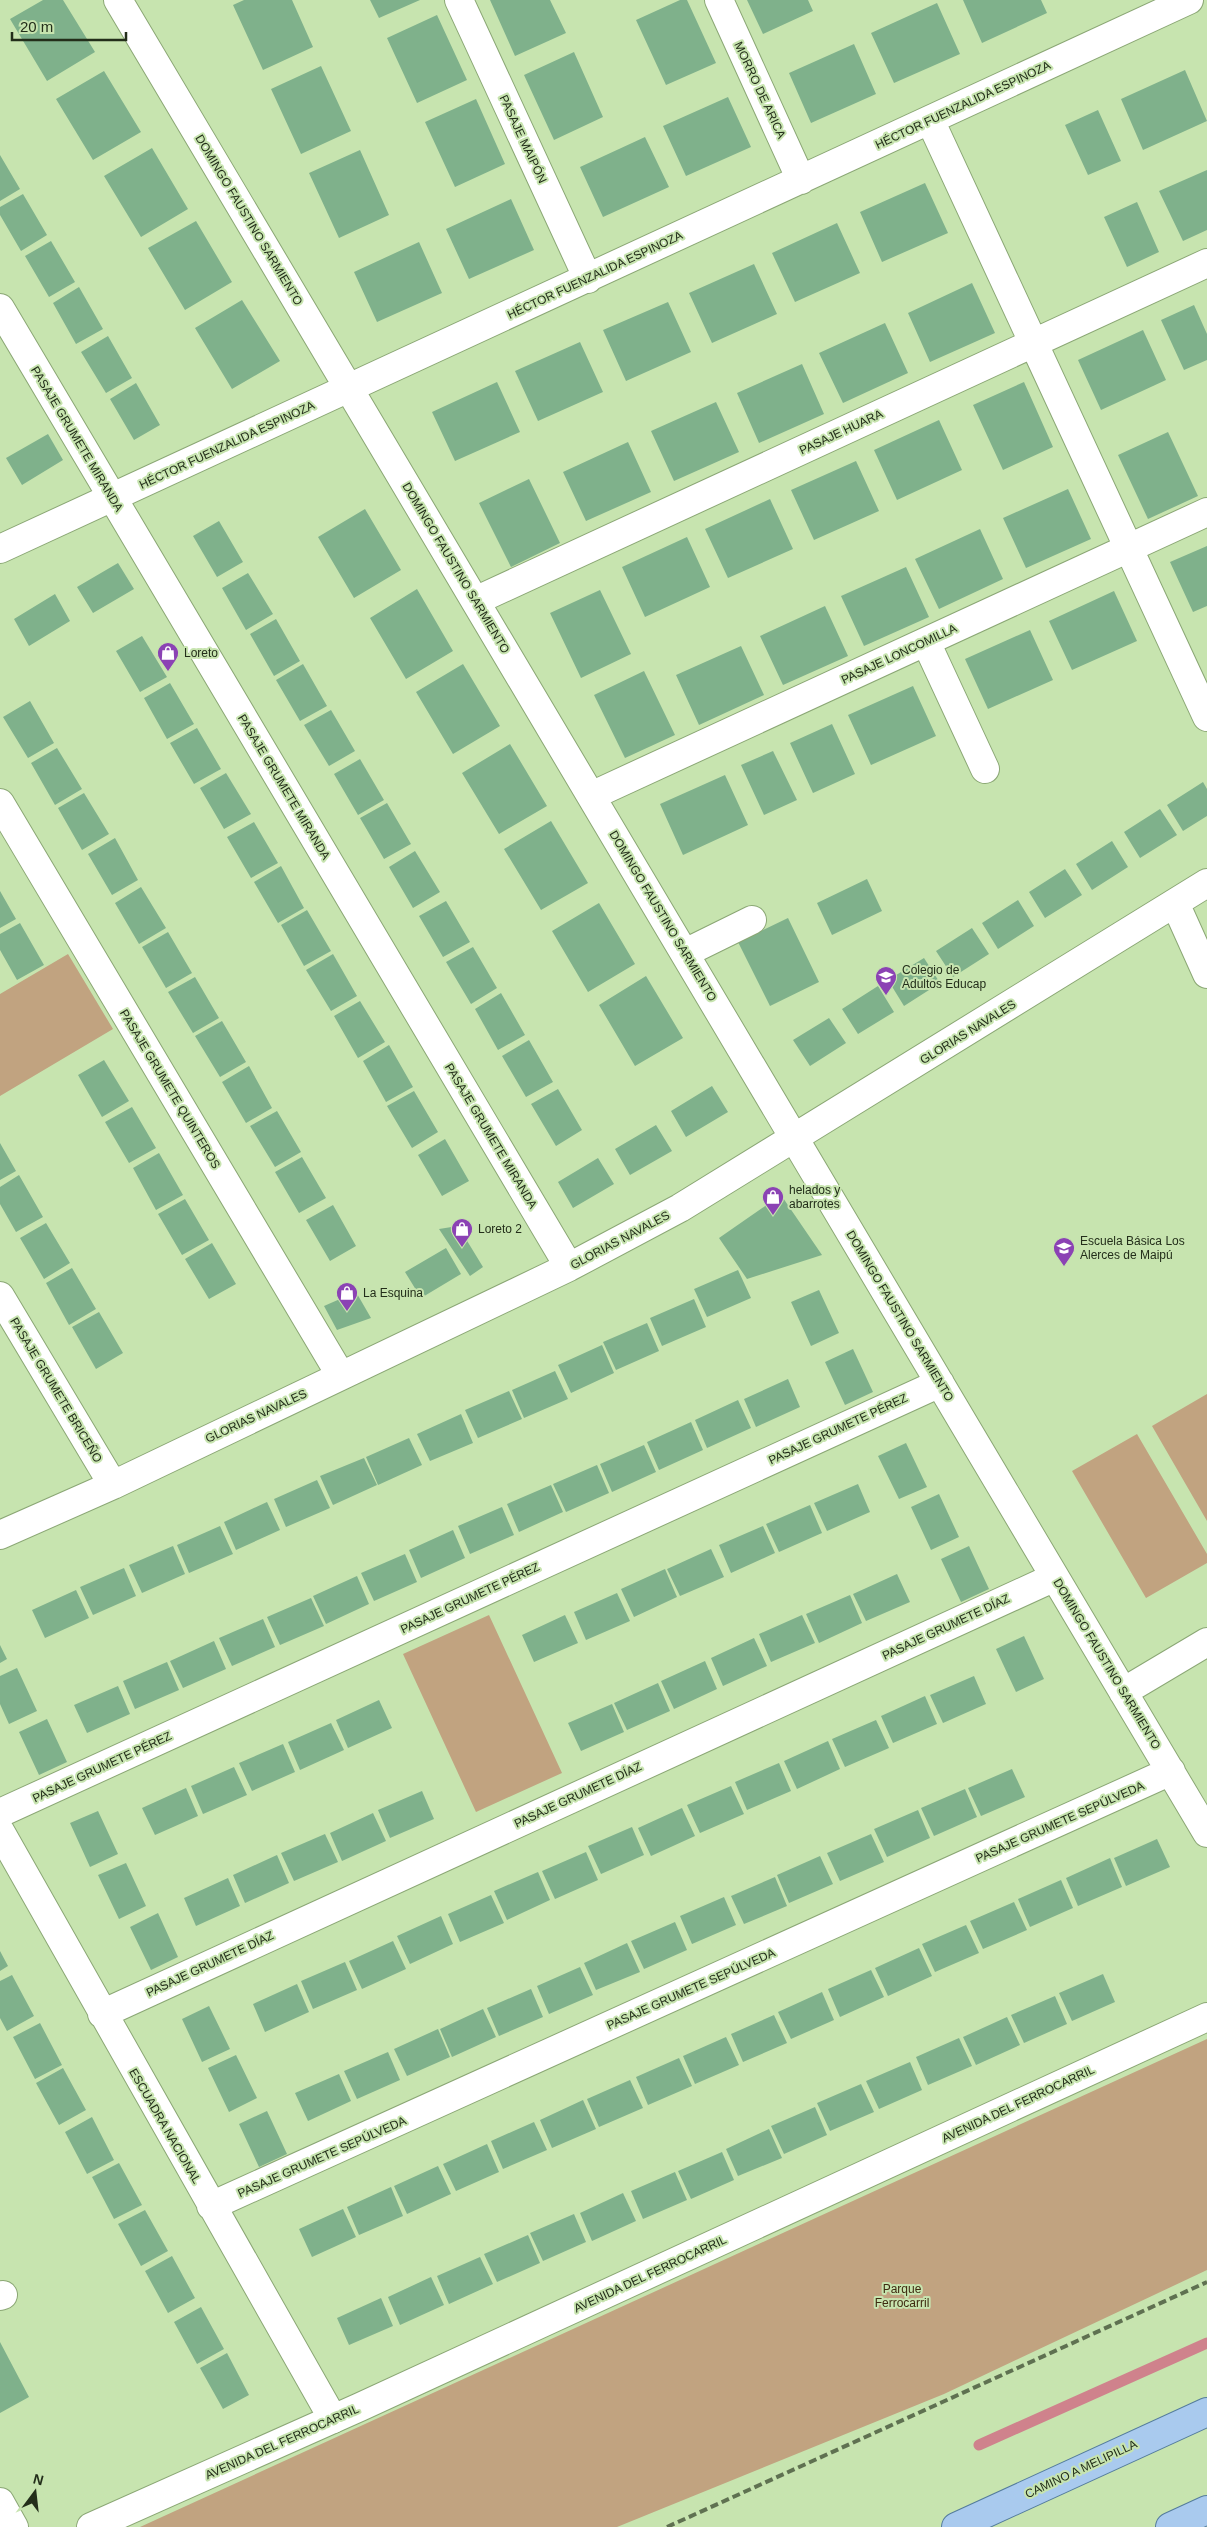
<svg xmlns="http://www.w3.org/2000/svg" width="1207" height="2527" font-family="Arial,sans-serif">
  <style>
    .green { fill: #c1a380 }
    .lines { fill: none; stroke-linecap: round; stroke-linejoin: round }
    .stream { stroke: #cf828c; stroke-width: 11 }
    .building { fill: #7fb18b }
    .street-casing { stroke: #8ba775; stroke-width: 30 }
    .secondary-casing { stroke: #8ba775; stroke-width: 30 }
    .primary-casing { stroke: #547c9c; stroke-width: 30 }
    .street { stroke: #fff; stroke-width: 28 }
    .secondary { stroke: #fff; stroke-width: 28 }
    .primary { stroke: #a9caee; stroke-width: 28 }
    .rail { stroke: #5f7151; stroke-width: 4; stroke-dasharray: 8 4; stroke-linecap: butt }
    .labels { text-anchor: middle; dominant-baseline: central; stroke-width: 4; stroke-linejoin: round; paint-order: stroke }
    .street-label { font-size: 12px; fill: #232e1a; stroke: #c7e4af }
    .poi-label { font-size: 12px; fill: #232e1a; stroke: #c7e4af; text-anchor: start }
    .park-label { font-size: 12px; fill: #3f2b11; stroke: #c7e4af }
  </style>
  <rect width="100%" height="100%" fill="#c7e4af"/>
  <path class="green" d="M68,954L113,1029L0,1096V994Z
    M1207,1394V1521L1152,1426Z
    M1137,1434L1207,1554V1563L1146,1598L1072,1471Z
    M489,1615L562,1773L476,1812L403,1654Z
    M1207,2039V2270L944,2394L617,2527H140Z"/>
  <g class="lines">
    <path class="stream" d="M979,2445L1207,2343"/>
  </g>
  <path class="building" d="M43,0H63L95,52L47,81L10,19Z
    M244,0H292L313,47L263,70L233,5Z
    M370,0H420L379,18Z
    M490,0H550L566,33L515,56Z
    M680,0H687L716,63L666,85L636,20Z
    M747,0H808L813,11L763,34Z
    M963,0H1041L1047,13L982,43Z
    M937,3L960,54L894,83L871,33Z
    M437,15L467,80L417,103L387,38Z
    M854,44L876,94L811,123L789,73Z
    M574,52L603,117L554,140L524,75Z
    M321,66L351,131L301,154L271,89Z
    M1185,70L1207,121L1143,150L1121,99Z
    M104,71L141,132L93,160L56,99Z
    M728,97L751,147L686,176L663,126Z
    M476,99L505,164L455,187L425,122Z
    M1098,110L1121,161L1088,175L1065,125Z
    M645,137L669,187L603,217L580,167Z
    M152,148L188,209L141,237L104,176Z
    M360,150L389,215L339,238L309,173Z
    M0,155L20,189L0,201Z
    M1207,170V230L1183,241L1159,191Z
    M925,183L948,233L882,262L860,212Z
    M23,194L47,235L21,251L0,215V207Z
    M511,199L534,250L469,279L446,229Z
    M1137,202L1159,252L1127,267L1104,217Z
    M196,221L232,282L185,310L148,248Z
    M837,223L860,273L795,302L772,253Z
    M51,241L75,282L49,297L25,256Z
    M419,242L442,293L377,322L354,272Z
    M754,264L777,314L712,343L689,293Z
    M972,283L995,333L930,362L908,313Z
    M79,287L103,329L76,344L53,303Z
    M242,300L280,361L232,389L195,328Z
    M668,302L691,352L626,381L603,330Z
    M1194,305L1207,334V360L1184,370L1161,320Z
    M885,323L908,373L843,403L819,353Z
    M1143,330L1166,380L1101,410L1078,360Z
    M108,336L132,378L106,393L81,352Z
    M580,342L603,392L538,421L515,371Z
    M802,364L824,414L759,443L737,393Z
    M497,382L520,432L455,461L432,412Z
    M1024,382L1053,447L1003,470L973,405Z
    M136,383L160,425L134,440L110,399Z
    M716,402L739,452L674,481L651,431Z
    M939,420L962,470L897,500L874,450Z
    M1168,432L1198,496L1148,519L1118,455Z
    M48,434L63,460L22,485L6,458Z
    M628,442L651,492L586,521L563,472Z
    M856,461L879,511L814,540L791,490Z
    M529,479L560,543L511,567L479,503Z
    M1068,489L1091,539L1026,568L1003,518Z
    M770,499L793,549L728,578L705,529Z
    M365,509L401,570L354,598L318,537Z
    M219,521L243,562L217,577L193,536Z
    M980,529L1003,579L939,609L915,559Z
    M687,537L710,587L645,617L622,567Z
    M1207,546V606L1193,612L1170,562Z
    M118,563L134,589L93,613L77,587Z
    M906,567L929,617L864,646L841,596Z
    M248,573L273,614L246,630L222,588Z
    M417,589L453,651L406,679L370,618Z
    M600,590L631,654L581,678L550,613Z
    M1114,591L1137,641L1072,670L1049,621Z
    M55,594L70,621L29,646L14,619Z
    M825,606L848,656L783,685L760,636Z
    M276,619L300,661L274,676L250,634Z
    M1030,630L1053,680L988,709L965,659Z
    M142,636L167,677L140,692L116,651Z
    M741,646L764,695L699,725L676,675Z
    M303,664L327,706L300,721L276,680Z
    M463,664L500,726L453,754L416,692Z
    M644,671L675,735L625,758L594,695Z
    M170,683L194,724L167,739L144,698Z
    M913,686L936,736L871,765L848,715Z
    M30,701L54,743L28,758L3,717Z
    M331,710L355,751L329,766L304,725Z
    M832,724L855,774L813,793L790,743Z
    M197,728L221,769L194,784L170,743Z
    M510,744L547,806L499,834L462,773Z
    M57,748L82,789L55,805L31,763Z
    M773,751L797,800L764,815L741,765Z
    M360,759L384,800L358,815L334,774Z
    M226,773L251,814L224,829L200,788Z
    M725,775L748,825L683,855L660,804Z
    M1203,782L1207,789V816L1183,831L1167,805Z
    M84,793L109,834L82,850L58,808Z
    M387,803L411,844L384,859L360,818Z
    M1160,809L1177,835L1140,858L1124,832Z
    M551,821L588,883L541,910L504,849Z
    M254,822L278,863L251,878L227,837Z
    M115,838L138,880L112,895L88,854Z
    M1112,841L1128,867L1092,890L1076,864Z
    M415,851L440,892L413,908L389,867Z
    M281,866L304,908L278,923L254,882Z
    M1065,869L1082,895L1045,918L1029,892Z
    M867,879L882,911L832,935L817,903Z
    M141,887L166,928L139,944L115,903Z
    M0,891L16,919L0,928Z
    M1018,900L1034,926L998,949L982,923Z
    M446,901L470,942L443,957L419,916Z
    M599,903L635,964L588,992L552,931Z
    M307,910L331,951L304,966L281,925Z
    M788,918L819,982L770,1006L738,942Z
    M20,923L44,965L17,980L0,950V934Z
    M972,928L989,954L953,977L936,951Z
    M168,932L192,973L166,988L142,947Z
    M473,947L497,988L471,1004L446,962Z
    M333,954L357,996L331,1011L306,970Z
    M924,958L940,983L904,1006L888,980Z
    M646,976L683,1038L635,1066L599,1005Z
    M195,977L219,1018L193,1033L168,992Z
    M878,986L894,1012L858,1034L842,1009Z
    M501,993L525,1035L498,1050L475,1009Z
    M360,1001L385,1042L358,1058L334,1016Z
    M829,1018L846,1043L810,1066L793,1040Z
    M222,1021L246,1062L220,1077L195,1036Z
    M529,1040L553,1082L526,1097L502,1056Z
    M389,1045L413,1087L386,1102L363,1061Z
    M104,1060L129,1101L102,1117L78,1075Z
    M249,1066L272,1108L246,1123L222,1082Z
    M712,1086L728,1112L686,1137L671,1111Z
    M558,1089L582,1130L556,1146L531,1104Z
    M414,1091L438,1132L412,1148L387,1106Z
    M132,1107L156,1148L129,1163L105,1122Z
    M277,1111L301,1152L275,1167L250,1126Z
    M656,1125L672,1151L630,1175L615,1149Z
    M445,1139L469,1181L442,1196L418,1155Z
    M0,1143L16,1171L0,1180Z
    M159,1153L183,1195L156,1210L133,1168Z
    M302,1157L326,1198L299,1213L275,1172Z
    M598,1158L614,1184L573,1208L558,1182Z
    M19,1175L43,1217L16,1232L0,1204V1187Z
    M781,1195L822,1255L747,1279L719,1238Z
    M185,1199L209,1240L182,1255L158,1214Z
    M333,1205L356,1246L330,1261L306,1220Z
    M46,1223L70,1263L44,1279L20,1238Z
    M458,1226L483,1267L470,1276L439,1229Z
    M212,1243L236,1284L209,1299L185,1259Z
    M446,1248L461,1274L421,1298L405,1272Z
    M72,1268L96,1309L69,1325L46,1283Z
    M738,1270L751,1298L707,1317L694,1289Z
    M819,1290L839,1333L811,1346L791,1302Z
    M356,1292L371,1318L337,1330L324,1306Z
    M694,1299L706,1327L662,1346L650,1318Z
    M99,1312L123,1353L96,1369L72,1327Z
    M647,1323L659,1351L616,1370L603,1342Z
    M602,1345L614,1373L571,1393L558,1365Z
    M853,1349L873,1392L845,1405L825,1362Z
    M555,1371L568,1399L524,1418L512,1390Z
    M788,1379L800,1407L756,1427L744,1399Z
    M509,1391L522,1419L478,1438L465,1410Z
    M738,1400L751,1428L707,1448L695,1420Z
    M461,1414L473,1443L430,1461L417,1434Z
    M691,1422L703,1450L659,1470L647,1442Z
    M409,1438L422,1465L378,1485L366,1457Z
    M906,1443L927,1487L899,1499L878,1456Z
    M644,1445L656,1472L612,1492L600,1464Z
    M364,1458L377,1485L333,1505L320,1476Z
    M597,1465L609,1493L566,1512L553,1484Z
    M317,1480L330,1508L286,1527L274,1499Z
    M858,1484L870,1512L827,1531L814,1503Z
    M551,1485L563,1512L519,1532L507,1504Z
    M939,1494L959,1537L931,1550L911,1507Z
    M267,1502L280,1530L236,1550L224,1522Z
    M810,1505L822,1533L779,1552L766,1524Z
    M502,1507L514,1535L470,1554L458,1526Z
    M220,1526L233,1554L189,1573L177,1545Z
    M763,1526L775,1553L731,1573L719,1545Z
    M453,1530L465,1558L421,1578L409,1550Z
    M173,1546L185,1574L142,1593L129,1565Z
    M969,1546L989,1589L961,1602L941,1559Z
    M711,1549L724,1577L680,1596L667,1569Z
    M405,1554L417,1582L374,1601L361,1573Z
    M124,1568L136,1596L93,1615L80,1587Z
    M665,1569L677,1597L634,1617L621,1589Z
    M897,1574L910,1602L866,1621L853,1594Z
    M357,1576L369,1604L326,1624L313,1596Z
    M76,1590L89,1618L45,1638L32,1610Z
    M617,1593L630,1621L586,1640L574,1612Z
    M850,1595L862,1623L819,1643L806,1614Z
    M311,1598L324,1626L280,1645L267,1617Z
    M565,1615L578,1643L534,1662L522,1635Z
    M802,1615L815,1643L771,1662L759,1634Z
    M263,1619L275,1647L232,1666L219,1638Z
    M1024,1636L1044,1679L1016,1692L996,1649Z
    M754,1638L767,1666L723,1686L711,1658Z
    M214,1641L226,1669L183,1688L170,1661Z
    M0,1645L7,1659L0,1663Z
    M705,1661L717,1689L674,1709L661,1681Z
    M167,1662L179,1690L135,1709L123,1681Z
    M17,1668L37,1711L9,1724L0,1704V1676Z
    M974,1676L986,1704L943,1723L930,1695Z
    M658,1683L670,1711L627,1730L614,1703Z
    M118,1686L130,1714L87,1733L74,1705Z
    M925,1696L937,1724L893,1743L881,1716Z
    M379,1700L392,1728L348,1748L336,1720Z
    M612,1704L624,1732L581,1751L568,1723Z
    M47,1719L67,1762L39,1775L19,1732Z
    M876,1720L889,1748L845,1767L832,1739Z
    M331,1723L344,1750L300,1770L288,1742Z
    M828,1741L840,1769L797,1789L784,1761Z
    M283,1744L295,1772L252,1791L239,1763Z
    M779,1763L791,1791L747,1810L735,1782Z
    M234,1767L247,1795L203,1814L191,1786Z
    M1012,1769L1025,1797L981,1816L968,1788Z
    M731,1786L744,1814L700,1833L687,1805Z
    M186,1788L198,1816L155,1835L142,1808Z
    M965,1789L977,1817L934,1836L921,1808Z
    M422,1791L434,1819L390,1838L378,1810Z
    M682,1808L695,1836L651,1856L638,1828Z
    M918,1810L930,1838L887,1857L874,1829Z
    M98,1811L118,1854L90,1867L70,1823Z
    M373,1813L386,1841L342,1861L330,1833Z
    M632,1827L644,1855L601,1874L588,1846Z
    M325,1834L338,1862L294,1881L281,1853Z
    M871,1834L884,1862L840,1881L827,1853Z
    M1157,1839L1170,1867L1126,1886L1114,1858Z
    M586,1852L598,1880L555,1899L542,1871Z
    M277,1855L289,1883L245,1903L233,1875Z
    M820,1856L833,1884L789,1903L777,1875Z
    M1110,1858L1122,1887L1078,1906L1066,1878Z
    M126,1863L146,1906L119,1919L98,1875Z
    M538,1872L550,1900L507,1920L494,1891Z
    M775,1877L787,1906L744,1924L731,1896Z
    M228,1878L240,1906L196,1926L184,1898Z
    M1061,1880L1073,1908L1030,1927L1018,1899Z
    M491,1895L504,1923L460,1942L448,1914Z
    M724,1897L736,1925L692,1944L680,1916Z
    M1014,1902L1027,1930L983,1949L970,1921Z
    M158,1913L178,1957L151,1970L130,1927Z
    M441,1916L453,1944L410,1964L397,1936Z
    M675,1922L687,1950L644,1969L631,1941Z
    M966,1925L979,1953L935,1972L922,1944Z
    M393,1941L406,1969L362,1989L349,1961Z
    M627,1943L640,1972L596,1990L584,1963Z
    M919,1948L932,1976L888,1996L875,1968Z
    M0,1951L8,1966L0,1971Z
    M345,1962L357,1990L313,2009L301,1981Z
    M580,1967L593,1995L549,2014L537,1986Z
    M871,1970L884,1997L840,2017L828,1989Z
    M1103,1974L1115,2002L1072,2021L1059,1993Z
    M12,1975L34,2016L7,2031L0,2018V1981Z
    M297,1984L309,2012L265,2032L253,2004Z
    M531,1989L543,2017L499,2036L487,2008Z
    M822,1992L834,2020L791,2039L778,2012Z
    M1055,1996L1067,2024L1024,2043L1011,2015Z
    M209,2006L230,2049L202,2062L182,2019Z
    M483,2009L496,2037L452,2057L440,2029Z
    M774,2015L787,2043L743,2062L731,2034Z
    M1007,2017L1020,2045L976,2065L963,2037Z
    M40,2023L62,2065L35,2079L13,2037Z
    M438,2029L450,2057L407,2076L394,2049Z
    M726,2037L739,2065L695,2084L683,2056Z
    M959,2038L972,2066L928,2085L916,2057Z
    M388,2052L400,2080L357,2099L344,2071Z
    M236,2055L257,2098L229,2112L208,2068Z
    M679,2058L692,2086L648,2105L636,2077Z
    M910,2062L922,2090L879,2109L866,2081Z
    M63,2068L86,2110L59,2125L36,2083Z
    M339,2074L351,2101L308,2121L295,2093Z
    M630,2080L643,2108L599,2127L587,2099Z
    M861,2084L874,2112L830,2131L817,2103Z
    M583,2100L596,2129L552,2148L540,2120Z
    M815,2107L827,2135L784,2154L771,2126Z
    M267,2111L287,2154L259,2167L239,2124Z
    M92,2117L114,2160L87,2174L65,2132Z
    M534,2122L547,2150L503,2169L491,2141Z
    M769,2129L782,2158L738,2176L726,2149Z
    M487,2144L499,2172L456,2191L443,2164Z
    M722,2152L734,2180L691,2199L678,2171Z
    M119,2163L142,2205L114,2219L92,2177Z
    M438,2166L451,2194L407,2214L394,2186Z
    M675,2172L687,2200L643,2219L631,2191Z
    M391,2187L403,2216L359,2235L347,2207Z
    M623,2193L636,2221L592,2241L580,2213Z
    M343,2209L356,2237L312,2257L299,2229Z
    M145,2210L168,2251L141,2266L118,2224Z
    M574,2214L586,2242L543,2261L530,2233Z
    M528,2235L540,2263L497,2282L484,2254Z
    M172,2256L195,2298L168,2313L145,2271Z
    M480,2257L493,2284L449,2304L437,2276Z
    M431,2277L444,2305L400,2325L388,2297Z
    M381,2298L393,2326L349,2345L337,2318Z
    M201,2307L224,2349L197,2364L174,2322Z
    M0,2342L29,2397L0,2413Z
    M227,2353L249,2395L223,2409L200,2368Z"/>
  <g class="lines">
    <g class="street-casing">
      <path id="street" d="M118,0L1207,1833
        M459,0L588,279
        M719,0L801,180
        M930,120L1207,717
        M0,308L569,1267
        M0,549L1189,0
        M475,601L1207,263
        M926,642L985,769
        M591,796L1207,512
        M0,803L341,1376
        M1175,903L1207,974
        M685,953L752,920
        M0,1296L113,1485
        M0,1535L113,1485L569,1267L680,1208L1207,883
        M1123,1692L1207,1642
        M0,1813L940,1383
        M0,1831L333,2419
        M102,2014L1055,1577
        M211,2206L1171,1771
        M0,2296L3,2295
        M0,2502L14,2527"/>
    </g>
    <g class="secondary-casing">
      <path id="secondary" d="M91,2527L360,2407L1207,2017"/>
    </g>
    <g class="primary-casing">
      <path id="primary" d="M956,2527L1207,2412
        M1170,2527L1207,2510"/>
    </g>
    <use href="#street" class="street"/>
    <use href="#secondary" class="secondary"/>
    <use href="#primary" class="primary"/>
    <path class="rail" d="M667,2527L1207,2282"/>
  </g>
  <defs>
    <g id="shop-pin" transform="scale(1.125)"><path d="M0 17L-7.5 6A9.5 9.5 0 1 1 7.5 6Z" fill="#8b42b4" stroke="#c7e4af"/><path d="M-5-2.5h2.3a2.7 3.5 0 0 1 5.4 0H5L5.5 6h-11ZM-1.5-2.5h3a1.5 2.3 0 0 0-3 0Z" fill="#fff"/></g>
    <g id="school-pin" transform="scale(1.125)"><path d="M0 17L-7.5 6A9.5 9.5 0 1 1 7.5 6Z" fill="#8b42b4" stroke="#c7e4af"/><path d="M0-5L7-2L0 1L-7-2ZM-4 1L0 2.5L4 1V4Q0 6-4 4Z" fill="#fff"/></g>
  </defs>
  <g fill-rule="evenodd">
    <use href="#shop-pin" x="168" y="653"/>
    <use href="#school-pin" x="886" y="977"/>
    <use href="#shop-pin" x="773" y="1197"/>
    <use href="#shop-pin" x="462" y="1229"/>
    <use href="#school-pin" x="1064" y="1248"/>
    <use href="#shop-pin" x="347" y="1293"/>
  </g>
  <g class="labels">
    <g class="street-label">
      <text transform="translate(760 90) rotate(65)">MORRO DE ARICA</text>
      <text transform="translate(963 105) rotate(-25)">HÉCTOR FUENZALIDA ESPINOZA</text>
      <text transform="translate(523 139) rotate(65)">PASAJE MAIPÓN</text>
      <text transform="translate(249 220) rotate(59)">DOMINGO FAUSTINO SARMIENTO</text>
      <text transform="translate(595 275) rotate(-25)">HÉCTOR FUENZALIDA ESPINOZA</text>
      <text transform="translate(841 432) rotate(-25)">PASAJE HUARA</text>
      <text transform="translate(77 439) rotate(59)">PASAJE GRUMETE MIRANDA</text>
      <text transform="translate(227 445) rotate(-25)">HÉCTOR FUENZALIDA ESPINOZA</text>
      <text transform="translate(456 568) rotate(59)">DOMINGO FAUSTINO SARMIENTO</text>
      <text transform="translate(899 654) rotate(-25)">PASAJE LONCOMILLA</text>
      <text transform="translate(284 787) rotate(59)">PASAJE GRUMETE MIRANDA</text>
      <text transform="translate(663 916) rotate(59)">DOMINGO FAUSTINO SARMIENTO</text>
      <text transform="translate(968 1032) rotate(-32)">GLORIAS NAVALES</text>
      <text transform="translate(170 1089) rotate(59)">PASAJE GRUMETE QUINTEROS</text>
      <text transform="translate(491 1136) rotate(59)">PASAJE GRUMETE MIRANDA</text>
      <text transform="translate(620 1240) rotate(-28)">GLORIAS NAVALES</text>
      <text transform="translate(900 1316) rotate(59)">DOMINGO FAUSTINO SARMIENTO</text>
      <text transform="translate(56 1390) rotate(59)">PASAJE GRUMETE BRICEÑO</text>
      <text transform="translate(256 1416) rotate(-25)">GLORIAS NAVALES</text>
      <text transform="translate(838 1429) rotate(-25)">PASAJE GRUMETE PÉREZ</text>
      <text transform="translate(470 1598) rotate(-25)">PASAJE GRUMETE PÉREZ</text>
      <text transform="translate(946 1627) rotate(-25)">PASAJE GRUMETE DÍAZ</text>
      <text transform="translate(1107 1664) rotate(59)">DOMINGO FAUSTINO SARMIENTO</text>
      <text transform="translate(102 1767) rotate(-25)">PASAJE GRUMETE PÉREZ</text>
      <text transform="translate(578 1795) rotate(-25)">PASAJE GRUMETE DÍAZ</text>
      <text transform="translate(1060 1822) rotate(-24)">PASAJE GRUMETE SEPÚLVEDA</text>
      <text transform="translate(210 1964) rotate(-25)">PASAJE GRUMETE DÍAZ</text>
      <text transform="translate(691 1989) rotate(-24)">PASAJE GRUMETE SEPÚLVEDA</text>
      <text transform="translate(1018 2104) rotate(-25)">AVENIDA DEL FERROCARRIL</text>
      <text transform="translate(165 2126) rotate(60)">ESCUADRA NACIONAL</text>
      <text transform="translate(322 2157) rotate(-24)">PASAJE GRUMETE SEPÚLVEDA</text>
      <text transform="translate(650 2274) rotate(-25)">AVENIDA DEL FERROCARRIL</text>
      <text transform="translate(282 2442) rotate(-24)">AVENIDA DEL FERROCARRIL</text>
      <text transform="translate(1081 2469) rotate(-25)">CAMINO A MELIPILLA</text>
    </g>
    <g class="poi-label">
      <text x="184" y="653">Loreto</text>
      <text x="902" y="970">Colegio de<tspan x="902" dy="14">Adultos Educap</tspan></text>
      <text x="789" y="1190">helados y<tspan x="789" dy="14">abarrotes</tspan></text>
      <text x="478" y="1229">Loreto 2</text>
      <text x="1080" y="1241">Escuela Básica Los<tspan x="1080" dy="14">Alerces de Maipú</tspan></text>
      <text x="363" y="1293">La Esquina</text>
    </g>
    <g class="park-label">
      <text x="902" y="2289">Parque<tspan x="902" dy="14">Ferrocarril</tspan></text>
    </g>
  </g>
  <g transform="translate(35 2492) rotate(15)" stroke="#c7e4af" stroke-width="4" paint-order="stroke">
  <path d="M0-4L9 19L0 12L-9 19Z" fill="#232e1a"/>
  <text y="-8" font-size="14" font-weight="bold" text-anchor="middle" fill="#232e1a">N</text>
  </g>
  <path d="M12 32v8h114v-8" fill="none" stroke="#232e1a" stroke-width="2.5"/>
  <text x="20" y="32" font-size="15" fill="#232e1a" stroke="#c7e4af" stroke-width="4" paint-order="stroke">20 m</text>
</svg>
